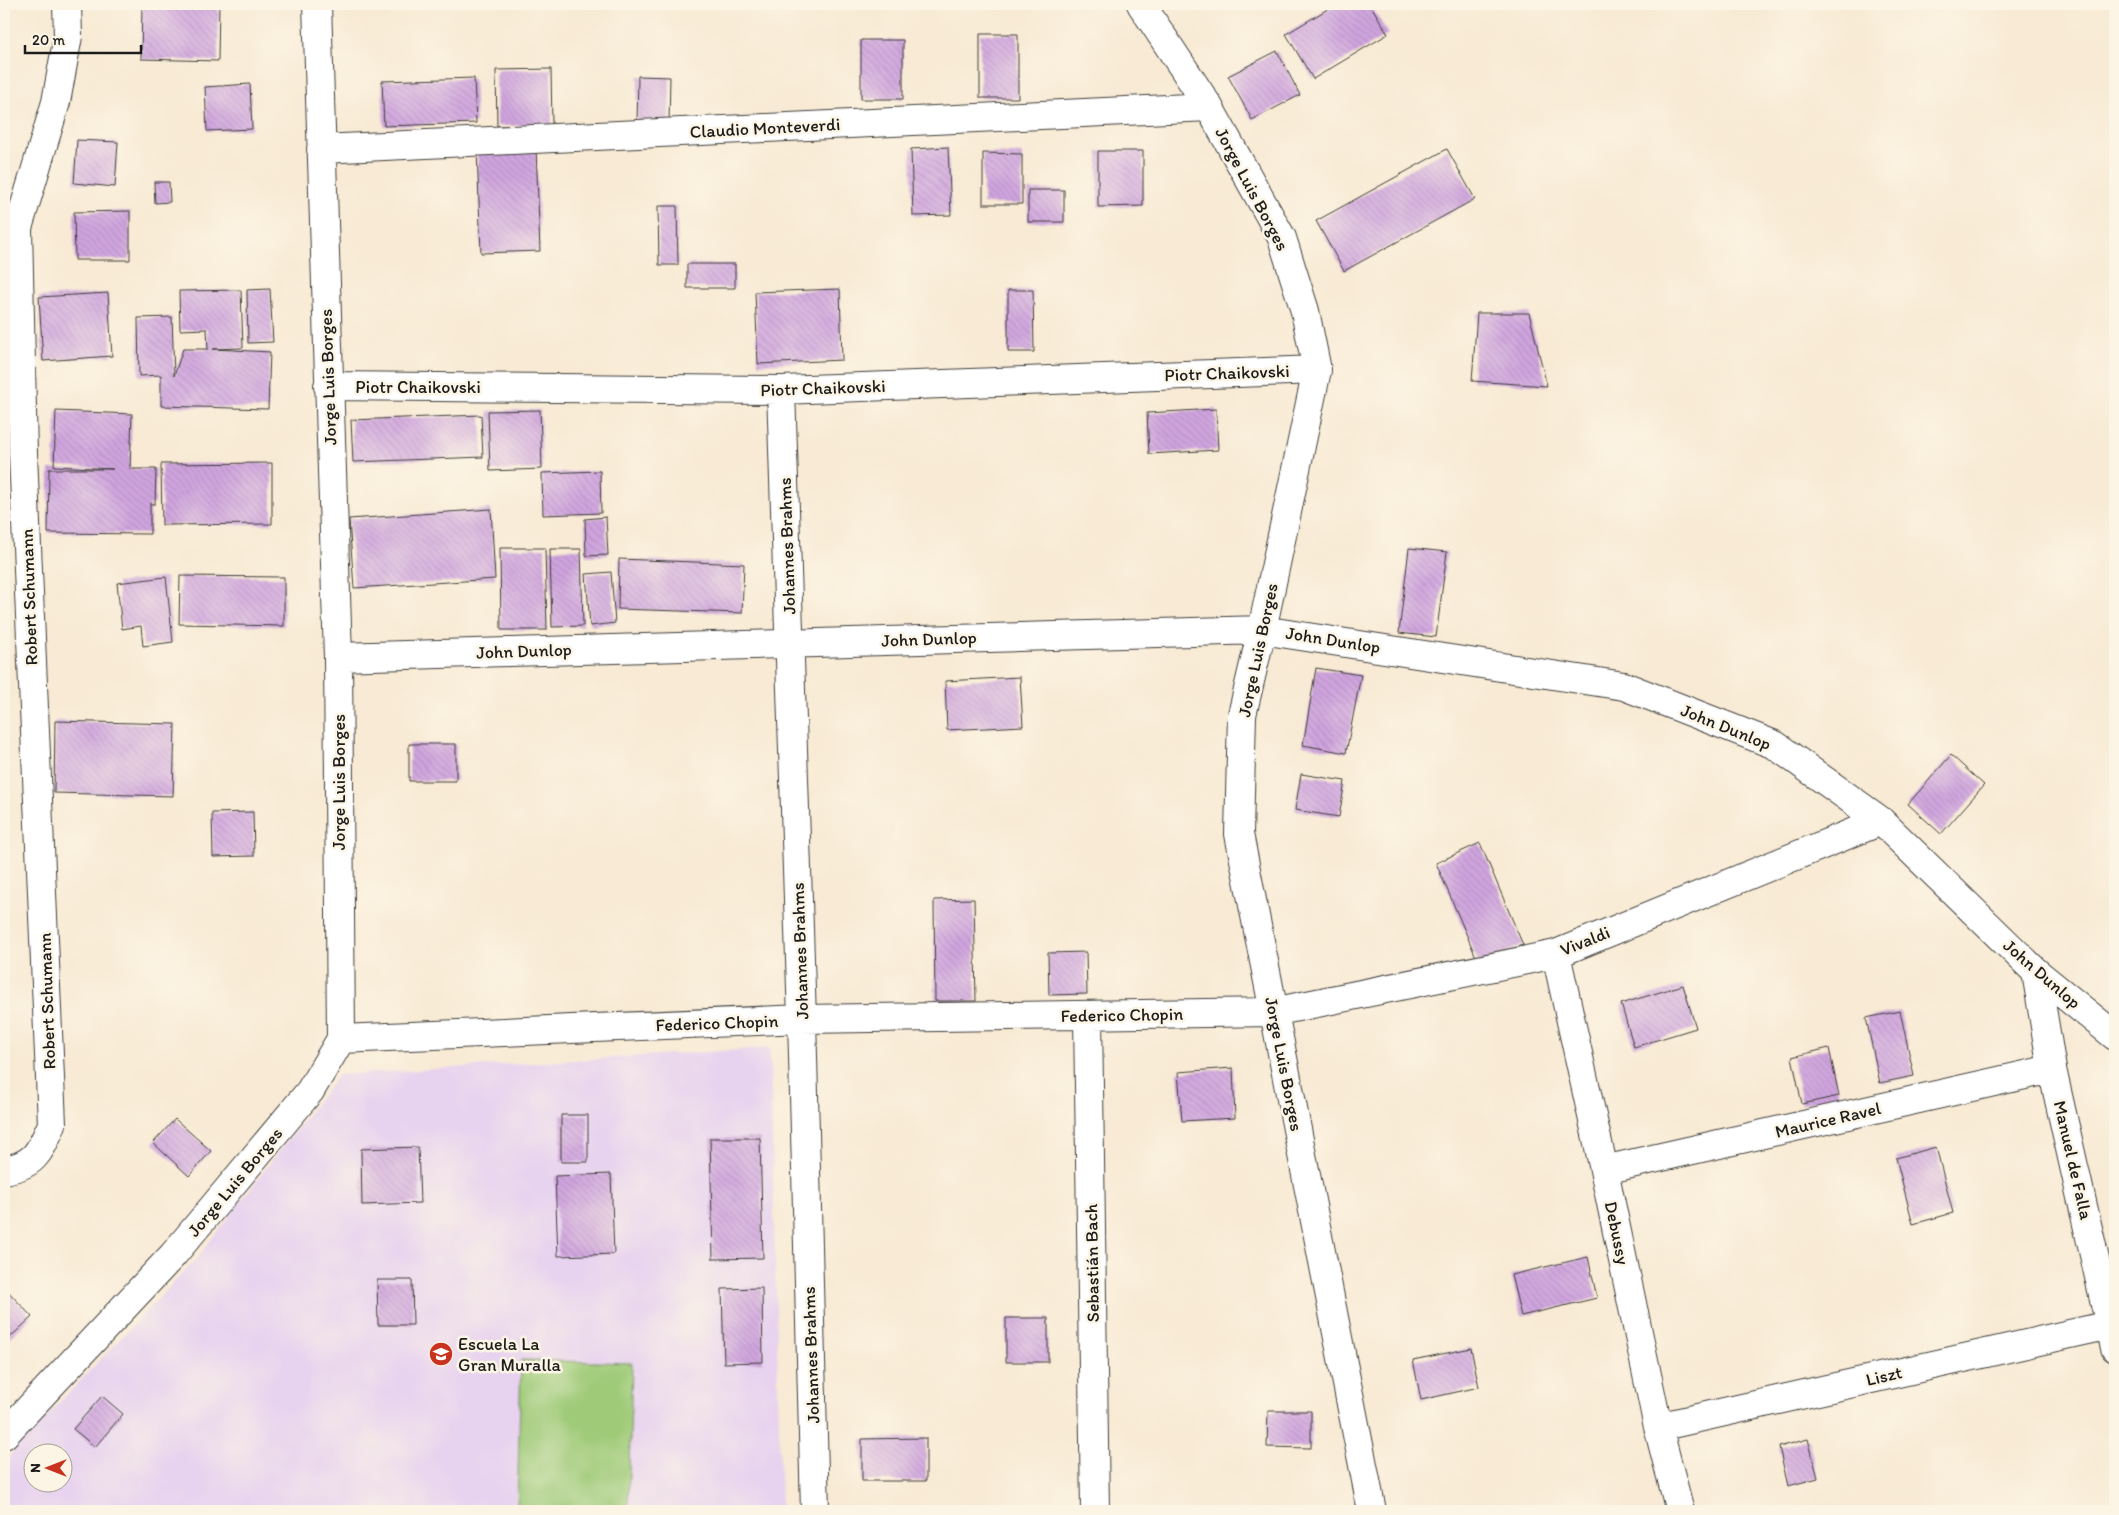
<svg xmlns="http://www.w3.org/2000/svg" width="2119" height="1515" font-family="Itim,sans-serif">
  <style>
    .built { fill: #e7d2ef; fill-rule: evenodd }
    .grass { fill: #9fca78; stroke: #5e734a }
    .building { fill: url(#building-back-hatch) }
    .lines { fill: none; stroke-linecap: round; stroke-linejoin: round }
    .minor-casing { stroke: #3d3b38; stroke-width: 30 }
    .minor { stroke: #fff; stroke-width: 28 }
    .labels { text-anchor: middle; dominant-baseline: central; stroke-width: 5; stroke-linejoin: round; paint-order: stroke }
    .street-label { font-size: 18px; fill: #1c1c1c; stroke: #fcf5e5 }
    .poi-label { font-size: 18px; fill: #1c1c1c; stroke: #fcf5e5; text-anchor: start }
  </style>
  <defs>
    <pattern id="building-back-hatch" width="6" height="6" patternUnits="userSpaceOnUse" patternTransform="scale(1.25)"><rect width="6" height="6" fill="#d0a5df"/><path d="M-1 5l2 2M0 0l6 6M5-1l2 2" fill="none" stroke="#b28dbf"/></pattern>
  </defs>
  <rect width="100%" height="100%" fill="#fcf5e5"/>
  <filter id="ink" filterUnits="userSpaceOnUse"><feTurbulence type="fractalNoise" baseFrequency=".02" numOctaves="2"/><feDisplacementMap in="SourceGraphic" scale="10" xChannelSelector="R" yChannelSelector="G"/><feConvolveMatrix kernelMatrix="1 2 1 2 8 2 1 2 1" color-interpolation-filters="sRGB"/></filter>
  <filter id="wash" filterUnits="userSpaceOnUse"><feTurbulence type="fractalNoise" baseFrequency=".0096" numOctaves="4" result="noise"/><feDisplacementMap in="SourceGraphic" scale="20" xChannelSelector="R" yChannelSelector="G"/><feGaussianBlur stdDeviation="1.12" result="paint"/><feColorMatrix in="noise" values="0 0 0 0 0 0 0 0 0 0 0 0 0 0 0 0 0 1.4 0 .05"/><feComposite in="paint" operator="in"/></filter>
  <g filter="url(#wash)">
    <rect width="100%" height="100%" fill="#f8ead4"/>
    <path class="built" d="M770,1048L781,1511H4V1467L14,1450L197,1258L338,1075ZM32,1452H62V1482H32Z"/>
    <path class="grass" d="M521,1360L632,1363L628,1511H517Z"/>
    <g id="blocks">
      <path class="building" d="M142,4H219L218,61L141,59Z
        M664,4H722V7L664,6Z
        M1336,4H1370L1388,34L1313,79L1286,34Z
        M980,34H1018V98H980Z
        M861,40H903V99H861Z
        M1277,51L1300,95L1252,120L1228,76Z
        M551,69L552,125L497,126L496,70Z
        M638,76L670,77L669,123H637Z
        M474,78L476,123L384,126L382,81Z
        M250,84L252,129L207,131L205,87Z
        M77,140L118,142L115,187L74,183Z
        M948,147L951,215L913,216L911,149Z
        M536,148L540,251L481,253L477,150Z
        M1447,149L1475,199L1344,271L1316,221Z
        M1098,151H1143V206L1098,207Z
        M983,153L1022,154V204H983Z
        M154,182H169L170,202L155,203Z
        M1028,190H1064V222H1028Z
        M658,206H677L678,265H659Z
        M130,211V260H75L74,212Z
        M687,264H735V288H687Z
        M270,289L273,342L248,343L247,290Z
        M840,289L842,360L758,364L755,292Z
        M241,290L243,348L213,349L270,352L268,409L161,406V375L139,376L138,318L172,317L174,376L183,349H208L207,329L180,330L179,291Z
        M1008,290H1033L1034,352H1008Z
        M108,293L112,356L43,361L39,297Z
        M1477,313H1529L1547,386L1472,381Z
        M1216,409L1218,450L1149,454L1147,413Z
        M540,410L542,469L490,471L488,411Z
        M56,411L132,414L130,469H156L155,504H150V534L48,533L49,469H113L54,466Z
        M481,415L483,457L353,462L351,420Z
        M272,463V524L162,525L161,464Z
        M600,471L601,513L543,515L542,473Z
        M491,509L495,579L354,588L349,519Z
        M606,517L608,555L586,556L585,519Z
        M500,548H545L547,630H501Z
        M1409,548L1447,552L1436,637L1399,633Z
        M550,549H581L583,626L552,627Z
        M619,559L744,564L742,613L618,609Z
        M611,572L615,623L590,626L586,574Z
        M180,576L284,577V626L179,624Z
        M166,577L173,642L143,646L141,626L122,629L117,583Z
        M1316,668L1361,675L1346,753L1303,745Z
        M1020,677L1023,726L947,730L945,681Z
        M55,721L175,724L173,796L54,793Z
        M409,744H456V781H409Z
        M1951,755L1984,785L1941,834L1908,804Z
        M1301,774L1345,781L1339,817L1295,810Z
        M253,812L254,856L213,857L212,813Z
        M1480,843L1523,945L1479,964L1436,863Z
        M974,899L976,1001H935L934,900Z
        M1086,952L1087,994L1049,995L1048,953Z
        M1683,985L1696,1028L1634,1047L1621,1004Z
        M1900,1011L1914,1076L1880,1083L1866,1018Z
        M1829,1048L1839,1096L1802,1104L1792,1057Z
        M1233,1068L1235,1118L1182,1121L1178,1072Z
        M561,1115H588V1162H561Z
        M175,1119L211,1151L189,1176L153,1143Z
        M710,1138H760L763,1258L713,1259Z
        M418,1147L420,1203L362,1205L361,1149Z
        M1936,1147L1953,1213L1913,1224L1896,1158Z
        M611,1174L614,1254L558,1256L555,1176Z
        M1588,1257L1597,1298L1521,1316L1511,1275Z
        M377,1280H412L413,1325H378Z
        M4,1287L32,1317L4,1343Z
        M762,1288L763,1362L724,1363L722,1289Z
        M1006,1318H1048V1362H1006Z
        M1471,1348L1479,1387L1421,1400L1413,1360Z
        M102,1396L123,1414L95,1447L73,1429Z
        M1268,1411H1311V1448L1267,1447Z
        M926,1438V1481H862V1439Z
        M1808,1439L1818,1478L1788,1486L1779,1447Z"/>
    </g>
  </g>
  <g filter="url(#ink)">
    <use href="#blocks" fill-opacity="0" stroke="#3d3b38" stroke-width="1"/>
    <g class="lines">
      <g class="minor-casing">
        <path id="minor" d="M1141,4L1209,107L1282,238L1305,311L1317,370L1262,630L1242,715L1239,834L1372,1511
          M321,149L1209,107
          M328,386L781,390L1317,370
          M781,390L802,1019L815,1511
          M338,657L1262,630L1624,686L1775,745L1881,821L2036,972L2115,1036
          M1556,954L1604,1170L1658,1427L1680,1511
          M2036,972L2052,1069L2115,1348
          M1088,1016L1095,1511
          M341,1039L802,1019L1273,1012L1556,954L1881,821
          M4,1170C36,1165 40,1151 52,1124L23,454L18,228L56,102L68,36L67,4
          M1604,1170L2052,1069
          M1658,1427L2110,1325
          M4,1435L173,1255L310,1091L341,1039L338,657L317,4"/>
      </g>
      <use href="#minor" class="minor"/>
    </g>
  </g>
  <defs>
    <g id="school-disc" transform="scale(1.25)"><circle r="9.5" fill="#c8321e" stroke="#fcf5e5"/><path d="M0-5L7-2L0 1L-7-2ZM-4 1L0 2.5L4 1V4Q0 6-4 4Z" fill="#fff"/></g>
  </defs>
  <g fill-rule="evenodd">
    <use href="#school-disc" x="441" y="1354"/>
  </g>
  <g class="labels">
    <g class="street-label">
      <text transform="translate(765 128) rotate(-3)">Claudio Monteverdi</text>
      <text transform="translate(1252 189) rotate(62)">Jorge Luis Borges</text>
      <text transform="translate(1227 373) rotate(-2)">Piotr Chaikovski</text>
      <text transform="translate(328 377) rotate(-92)">Jorge Luis Borges</text>
      <text x="418" y="387">Piotr Chaikovski</text>
      <text transform="translate(823 388) rotate(-2)">Piotr Chaikovski</text>
      <text transform="translate(787 546) rotate(-92)">Johannes Brahms</text>
      <text transform="translate(29 597) rotate(-92)">Robert Schumann</text>
      <text transform="translate(929 639) rotate(-2)">John Dunlop</text>
      <text transform="translate(1333 640) rotate(9)">John Dunlop</text>
      <text transform="translate(1258 650) rotate(-78)">Jorge Luis Borges</text>
      <text transform="translate(524 651) rotate(-2)">John Dunlop</text>
      <text transform="translate(1726 727) rotate(22)">John Dunlop</text>
      <text transform="translate(339 782) rotate(-90)">Jorge Luis Borges</text>
      <text transform="translate(1585 941) rotate(-22)">Vivaldi</text>
      <text transform="translate(800 951) rotate(-92)">Johannes Brahms</text>
      <text transform="translate(2042 974) rotate(41)">John Dunlop</text>
      <text transform="translate(47 1001) rotate(-92)">Robert Schumann</text>
      <text transform="translate(1122 1015) rotate(-1)">Federico Chopin</text>
      <text transform="translate(717 1023) rotate(-2)">Federico Chopin</text>
      <text transform="translate(1284 1064) rotate(79)">Jorge Luis Borges</text>
      <text transform="translate(1828 1120) rotate(-13)">Maurice Ravel</text>
      <text transform="translate(2073 1160) rotate(77)">Manuel de Falla</text>
      <text transform="translate(235 1182) rotate(-50)">Jorge Luis Borges</text>
      <text transform="translate(1617 1233) rotate(78)">Debussy</text>
      <text transform="translate(1092 1263) rotate(-91)">Sebastián Bach</text>
      <text transform="translate(811 1355) rotate(-92)">Johannes Brahms</text>
      <text transform="translate(1884 1376) rotate(-13)">Liszt</text>
    </g>
    <g class="poi-label">
      <text x="458" y="1344">Escuela La<tspan x="458" dy="21">Gran Muralla</tspan></text>
    </g>
  </g>
  <rect width="2119" height="1515" fill="none" stroke="#fcf5e5" stroke-width="20"/>
  <g transform="translate(48 1468) rotate(270)"><circle r="24" fill="#fcf5e5" stroke="#a29e95"/>
  <path d="M0-4L9 19L0 12L-9 19Z" fill="#c8321e"/>
  <text y="-8" font-size="14" font-weight="bold" text-anchor="middle" fill="#1c1c1c">N</text>
  </g>
  <path d="M25 45v8h116v-8" fill="none" stroke="#1c1c1c" stroke-width="2.5"/>
  <text x="32" y="45" font-size="15" fill="#1c1c1c" stroke="#fcf5e5" stroke-width="4" paint-order="stroke">20 m</text>
</svg>
